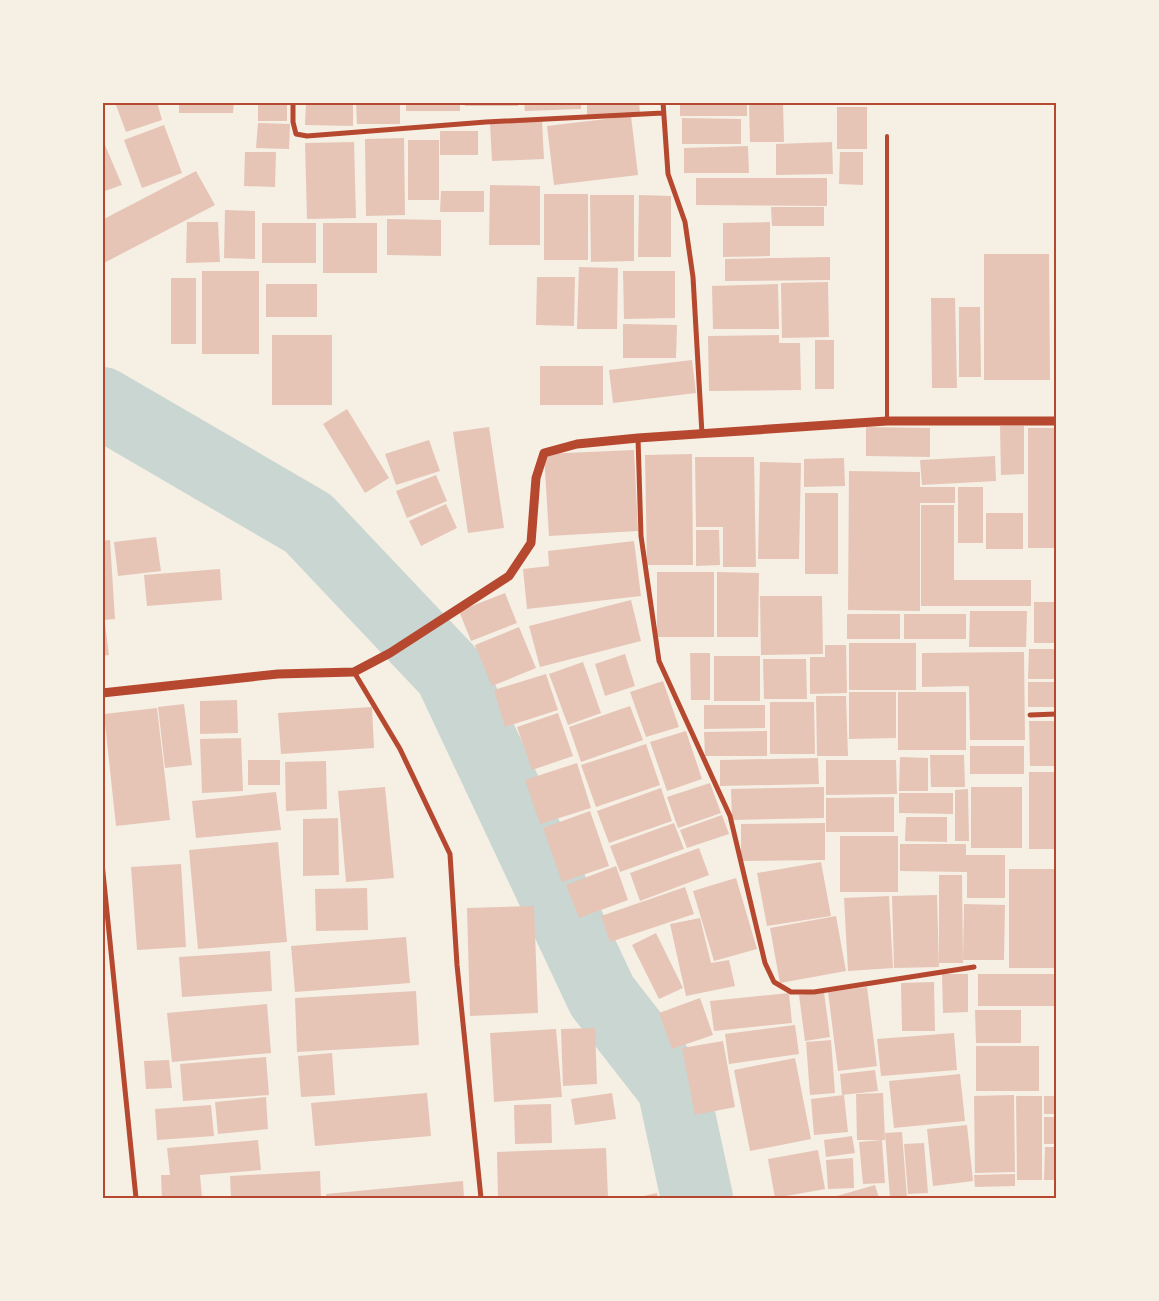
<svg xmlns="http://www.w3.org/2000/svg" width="1159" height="1301" font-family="Signika,sans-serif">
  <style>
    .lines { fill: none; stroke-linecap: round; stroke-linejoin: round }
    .river { stroke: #c9d6d2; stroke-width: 72 }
    .building { fill: #e6c5b7 }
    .service { stroke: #b5482f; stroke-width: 4 }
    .minor { stroke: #b5482f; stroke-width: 5 }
    .tertiary { stroke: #b5482f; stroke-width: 9 }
    .neatline { fill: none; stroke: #b5482f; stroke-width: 2 }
  </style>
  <rect width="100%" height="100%" fill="#f6efe4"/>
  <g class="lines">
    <path class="river" d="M102,403L308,523L450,673L602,996L673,1087L697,1198"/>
  </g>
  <path class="building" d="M123,102H157L162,120L126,132L116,105Z
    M179,102H234L233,113H179Z
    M258,102H287V121H258Z
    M306,102H353V126L305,125Z
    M356,102H400V124H357Z
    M406,102H460V111H406Z
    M465,102H518V106H465Z
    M524,102H581V109L525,111Z
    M587,102H639L640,113L587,115Z
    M680,102H747V116H680Z
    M783,103L784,142H750L749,104Z
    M837,107H867V149H837Z
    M631,116L638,175L554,185L547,126Z
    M682,118L741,119V144H682Z
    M542,121L544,159L492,161L490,124Z
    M258,123L290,124L289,149L256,148Z
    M164,125L182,173L142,188L124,140Z
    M440,131H478V155H440Z
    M102,138L122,185L102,192Z
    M404,138L405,215L366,216L365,139Z
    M408,140H439V200H408Z
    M354,142L356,218L307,219L305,143Z
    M832,142L833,174L776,175V144Z
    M748,146L749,173H684V148Z
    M245,152H276L275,187L244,186Z
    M840,152H863V185L839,184Z
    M196,171L215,205L102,264V220Z
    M696,178H827V206L696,205Z
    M490,185L540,186V245H489Z
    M441,191H484V212H440Z
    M544,194H588V260H544Z
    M590,195H634V261L591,262Z
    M639,195L671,196V257H638Z
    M771,207H824V226H772Z
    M225,210L255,211V259L224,258Z
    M387,219L441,220V256L387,255Z
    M187,222H218L220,262L186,263Z
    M770,222V256L723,257V223Z
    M262,223H316V263H262Z
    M323,223H377V273H323Z
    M984,254H1049L1050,380H984Z
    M830,257V280L725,281V259Z
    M579,267L618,268L617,329H577Z
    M202,271H259V354H202Z
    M623,271H675V318L624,319Z
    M537,277H575L574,326L536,325Z
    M171,278H196V344H171Z
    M828,282L829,337L782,338L781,283Z
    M266,284H317V317H266Z
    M778,284L779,329H713L712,286Z
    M931,298H955L957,388H932Z
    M959,307H980L981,377H959Z
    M623,324L677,325L676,358H623Z
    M272,335H332V405H272Z
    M779,335V343H800L801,390L709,391L708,336Z
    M815,340H834V389H815Z
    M692,360L696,393L613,403L609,370Z
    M540,366H603V405H540Z
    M347,409L389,478L365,493L323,424Z
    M1000,426H1024V474L1001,475Z
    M489,427L504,528L468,533L453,432Z
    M866,427L930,428V457L866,456Z
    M1028,428H1056V548H1028Z
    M429,440L440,471L396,485L385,454Z
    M634,450L638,531L549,536L544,454Z
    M692,454L693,565H647L645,455Z
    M995,456L996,481L922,485L920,460Z
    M695,457H754L756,567H723V527H696Z
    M844,458L845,486L804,487V459Z
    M760,462L801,463L799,559H758Z
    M849,471L920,472V487H955V503H920V611L848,610Z
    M436,475L447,501L407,518L396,491Z
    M958,487H983V543H958Z
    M805,493H838V574H805Z
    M446,504L457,528L421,546L409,521Z
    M921,505H954V580H1031V606H921Z
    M986,513H1023V549H986Z
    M696,530H719L720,565L696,566Z
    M156,537L161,571L118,576L114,542Z
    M110,540L115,619L102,620V541Z
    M634,541L641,596L527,609L523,569L549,566L548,551Z
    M220,569L222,600L147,606L144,575Z
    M657,572H714V637H657Z
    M717,572L759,573L758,637H717Z
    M505,593L517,623L471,641L459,611Z
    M760,596H822L823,654L761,655Z
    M631,600L641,641L540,667L529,626Z
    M1034,602H1056V643H1034Z
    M970,611H1027L1026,647H969Z
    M847,614H900V639H847Z
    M904,614H966V639H904Z
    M102,624H105L109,655L102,656Z
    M519,627L536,668L492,686L475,645Z
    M849,643H916V690H849Z
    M825,645H846L847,693L810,694V657H825Z
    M1029,649H1056V679H1028Z
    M1024,652L1025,740H970L969,686L922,687V653Z
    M690,653H710V700H691Z
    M625,654L635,686L605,696L595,664Z
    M714,656H760V701H714Z
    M763,659H806L807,699H764Z
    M583,662L601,713L568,725L549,674Z
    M546,674L558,710L505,727L494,690Z
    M663,681L679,727L646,737L630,692Z
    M1028,682H1056V707H1028Z
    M849,692H896V738L849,739Z
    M898,692H966V750H898Z
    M816,696H846L848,756H817Z
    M237,700L238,733L200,734V701Z
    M770,702H814L815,754H770Z
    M184,704L192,765L165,768L158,707Z
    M704,705H765V728L704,729Z
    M630,706L643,740L581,762L569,727Z
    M372,707L374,748L281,754L278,713Z
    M157,708L170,820L116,826L104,714Z
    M558,713L573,756L532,770L517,727Z
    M1029,721H1056V766H1030Z
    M686,731L702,779L667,791L650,742Z
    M767,731V756H705L704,732Z
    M241,738L243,791L202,793L200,739Z
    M646,744L660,785L596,807L581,765Z
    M970,746H1024V774H970Z
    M930,755H964L965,787H931Z
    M900,757L928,758V791H899Z
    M818,758L819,784L720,786V760Z
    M248,760H280V785H248Z
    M826,760H896L897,794L826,795Z
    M326,761L327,809L286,811L285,762Z
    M577,763L591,808L540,824L525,780Z
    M1029,772H1056V849H1029Z
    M710,783L721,813L678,828L667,797Z
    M385,787L394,878L346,882L338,791Z
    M824,787V818L732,820L731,789Z
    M971,787H1022V848H971Z
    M661,788L672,821L609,843L597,811Z
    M968,789L969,841H955V790Z
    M276,792L281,830L196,838L192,801Z
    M899,793H953V814L899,813Z
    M894,797V832H826V798Z
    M590,811L609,866L562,882L543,828Z
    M722,815L729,834L687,848L680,830Z
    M906,817H947V842L905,841Z
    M338,818L339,875L303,876V819Z
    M674,823L684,849L620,872L610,846Z
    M825,823V860L741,861V824Z
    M840,836H898V892H840Z
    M278,842L287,942L198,949L189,850Z
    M900,844H966V855H1005V898H967V872L900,871Z
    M699,848L709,875L640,901L630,873Z
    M821,862L831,916L767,926L757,873Z
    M181,864L186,947L137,950L131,867Z
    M616,866L628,900L579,918L566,885Z
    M1009,869H1056V968H1009Z
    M939,875H962L963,963H939Z
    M736,878L757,949L714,961L693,891Z
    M685,887L694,914L610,942L601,916Z
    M367,888L368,930L316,931L315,889Z
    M937,895L939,967L894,968L892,896Z
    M889,896L893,968L848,971L844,898Z
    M964,904L1005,905L1004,960H963Z
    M534,906L538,1013L470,1016L467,908Z
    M836,916L846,971L780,983L770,928Z
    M700,918L711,963L729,960L735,986L686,996L670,924Z
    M656,933L683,988L659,999L632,945Z
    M406,937L410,983L295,992L291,946Z
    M270,951L272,991L182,997L179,957Z
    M942,974H968V1012L943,1013Z
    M978,974H1056V1006H978Z
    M934,982L935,1031H902L901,983Z
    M867,987L877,1066L838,1071L828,992Z
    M416,991L419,1045L297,1052L295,998Z
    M824,992L830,1037L805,1041L799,995Z
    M789,993L792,1023L714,1031L710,1001Z
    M700,998L713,1035L672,1049L659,1013Z
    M267,1004L271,1053L172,1062L167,1013Z
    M975,1010H1021V1043H976Z
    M795,1025L799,1054L729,1064L725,1034Z
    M595,1028L597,1084L563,1086L561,1029Z
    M556,1029L562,1097L494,1102L490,1033Z
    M954,1033L957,1070L881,1076L877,1039Z
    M831,1040L835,1093L810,1095L806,1042Z
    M723,1041L735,1107L695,1115L682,1048Z
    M976,1046H1039V1091H976Z
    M332,1053L335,1095L301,1097L298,1056Z
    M266,1057L269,1095L183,1101L180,1064Z
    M795,1058L811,1139L750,1151L734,1070Z
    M169,1060L172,1088L146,1089L144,1061Z
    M875,1070L878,1091L842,1095L840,1074Z
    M960,1074L965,1121L894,1128L889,1081Z
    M427,1093L431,1136L315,1146L311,1103Z
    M612,1093L616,1119L575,1125L571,1099Z
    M883,1093L885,1140H857L856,1094Z
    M844,1095L848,1132L814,1135L811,1099Z
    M1014,1095L1015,1172L975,1173L974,1096Z
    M1016,1096H1042V1180H1017Z
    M1044,1096H1056V1114H1044Z
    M266,1097L268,1129L218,1134L215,1102Z
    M551,1104L552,1143L515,1144L514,1105Z
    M211,1105L214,1136L157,1140L155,1109Z
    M1044,1117H1056V1144H1044Z
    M967,1125L973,1181L933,1186L927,1129Z
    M902,1132L907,1198H890L885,1133Z
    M852,1136L855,1153L826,1157L824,1140Z
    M258,1140L261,1170L200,1175L202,1198H162L161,1175H170L167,1148Z
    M882,1140L885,1183L863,1184L859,1142Z
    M924,1143L928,1193L908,1194L904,1144Z
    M1045,1147H1056V1180H1044Z
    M606,1148L608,1198H498L497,1152Z
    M818,1150L825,1189L775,1198L768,1159Z
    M853,1158L854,1188L828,1189L826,1160Z
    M320,1171L321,1198H231L230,1176Z
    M1015,1174V1186L975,1187L974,1175Z
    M463,1181L464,1198H327L326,1194Z
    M875,1185L879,1198H830Z
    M657,1193L658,1198H635Z"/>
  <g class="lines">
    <path class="service" d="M887,136V421"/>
    <path class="minor" d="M293,102V122L296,134L307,136L486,122L663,113
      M663,102L668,174L685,222L693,277L702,434
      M638,438L641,536L659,661L730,816L765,963L774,982L791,992H814L974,967
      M354,672L400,749L450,854L457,965L481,1198
      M1030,715L1056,714
      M102,863L136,1198"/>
    <path class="tertiary" d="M102,693L278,674L354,672L390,653L509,576L531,543L536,478L544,453L577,444L638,438L887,421H1056"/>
  </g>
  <rect width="1159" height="1301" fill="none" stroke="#f6efe4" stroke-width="208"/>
  <rect x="104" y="104" width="951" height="1093" class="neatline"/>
</svg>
